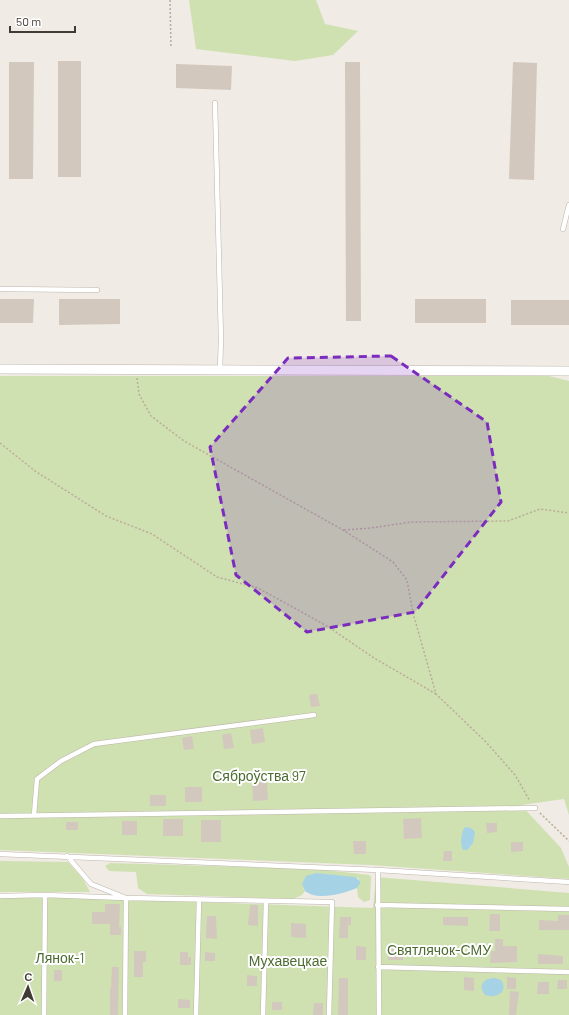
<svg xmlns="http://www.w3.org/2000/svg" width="569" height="1015" font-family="Barlow,sans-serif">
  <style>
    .green { fill: #cfe0b1 }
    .water { fill: #a6d2e6 }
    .building { fill: #d3c8be }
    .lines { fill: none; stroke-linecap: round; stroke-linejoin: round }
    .service-casing { stroke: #bdb5ab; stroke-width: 5.5 }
    .minor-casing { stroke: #bdb5ab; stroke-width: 10 }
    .path { stroke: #baac9b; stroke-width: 1.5; stroke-dasharray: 2 2; stroke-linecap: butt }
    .service { stroke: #fff; stroke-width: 4.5 }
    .minor { stroke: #fff; stroke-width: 9 }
    .marked { fill: #7b2cbf; fill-opacity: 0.2; stroke: #7b2cbf; stroke-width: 3; stroke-dasharray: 8 5; stroke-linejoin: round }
    .labels { text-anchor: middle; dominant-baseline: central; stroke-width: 4; stroke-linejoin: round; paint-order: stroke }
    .park-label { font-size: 14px; fill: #4c6b2f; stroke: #fff }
  </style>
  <rect width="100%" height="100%" fill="#f0ebe4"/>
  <path class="green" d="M189,0H316L325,24L358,31L333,55L295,61L196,49Z
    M0,376H549L569,381V815L564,799L521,805L561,848L569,867V879L371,865L0,850Z
    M0,861L68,862L83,879L90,892H0Z
    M110,863L318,869L369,875L371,877L370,900L364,902L358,897L357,888L360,881L358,878L324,874L303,888L305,891L302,895L293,899L147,894L138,888L136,872L109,871L105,866Z
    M376,877L569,893V1015H0V898L42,897L373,908Z"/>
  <path class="water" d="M465,827L471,828L475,832L473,843L467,850H463C460,844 461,832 465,827Z
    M316,873L355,877L360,881V883L357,888C342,894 318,901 305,891L302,884L306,876Z
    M495,978L501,980C509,992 496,999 485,995C477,984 485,978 495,978Z"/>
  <path class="building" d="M58,61H81V177H58Z
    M9,62H34L33,179H9Z
    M345,62H360L361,321H346Z
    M513,62L537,63L534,180L509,179Z
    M176,64L232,66L231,90L176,88Z
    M0,299H34L33,323H0Z
    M59,299H120V324L59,325Z
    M415,299H486V323H415Z
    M511,300H569V325H511Z
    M317,694L320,706L311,707L309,695Z
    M263,728L265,742L252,744L250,730Z
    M231,733L234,748L224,749L222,735Z
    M192,736L194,749L184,750L182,738Z
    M252,782H267L268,800L253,801Z
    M185,787H202V802H185Z
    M150,795H166V806H150Z
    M421,818L422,838L404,839L403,819Z
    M163,819H183V836H163Z
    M201,820H221V842H201Z
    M122,821H137V835H122Z
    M66,822H78V830H66Z
    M486,823H497V832L487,833Z
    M353,841H366V854H354Z
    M511,842H523V851L511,852Z
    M444,851H452V861H443Z
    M105,904H120L119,927H121V935H110V924H92V912H105Z
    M250,905H258V926L248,925Z
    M490,914H500V931H489Z
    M558,915H569V930H539V920L558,921Z
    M207,916H216L217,939L206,938Z
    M340,917H351V925H348V938H339Z
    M443,917H468V926L443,925Z
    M291,923L306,924V938L291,937Z
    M495,939H503V946H517V962L490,963L491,951H495Z
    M356,946L366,947V960H356Z
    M389,947H403V960H388Z
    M134,951H146V962H143V977H134Z
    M180,952H188V957H191V965H180Z
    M205,952L215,953V961H205Z
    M538,954L563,956V964H538Z
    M112,967H119L118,1015H110V988H111Z
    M54,970H62V981H54Z
    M247,975L257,976V986H247Z
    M464,977L474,978V991L464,990Z
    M507,977L516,978V989H507Z
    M339,978H348V1015H338Z
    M558,980H567V989H557Z
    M538,982H549V994H537Z
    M510,991L519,992L516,1015H509Z
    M178,999L190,1000V1008H178Z
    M272,1002H282V1010H272Z
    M314,1003H323V1015H313Z"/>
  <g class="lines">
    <g class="service-casing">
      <path id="service" d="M215,103L221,339L220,370
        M563,229L569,205
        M0,289L97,290
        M34,815L37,779L61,761L94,744L314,715
        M0,816L535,808
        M0,854L378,870L569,882
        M67,856L91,884L126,898L125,1015
        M378,870L379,1015
        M0,896L45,895L126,898L332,902L329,1015
        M377,905L569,909
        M378,967L569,972
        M44,1015L45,895
        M196,1015L199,900
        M263,1015L266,901"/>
    </g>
    <g class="minor-casing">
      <path id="minor" d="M0,369L569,371"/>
    </g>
    <path class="path" d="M170,0L171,48
      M137,378L139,394L151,416L184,441L343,530L393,562L407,580L413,613L436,694L486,742L515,775L530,801
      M0,443L35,471L106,516L152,534L217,577L258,588L327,626L374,658L436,694
      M344,530L371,528L411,522L508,521L540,509L569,513
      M540,813L569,841"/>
    <use href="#service" class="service"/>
    <use href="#minor" class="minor"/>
  </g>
  <path class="marked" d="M391,356L487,422L501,502L415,612L307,632L236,575L210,447L288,358Z"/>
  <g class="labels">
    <g class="park-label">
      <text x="259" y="775">Сяброўства 97</text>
      <text x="439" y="949">Святлячок-СМУ</text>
      <text x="60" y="957">Лянок-1</text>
      <text x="288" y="960">Мухавецкае</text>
    </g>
  </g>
  <g transform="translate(28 987) rotate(2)" stroke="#ffffff" stroke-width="3" paint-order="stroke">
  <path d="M0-3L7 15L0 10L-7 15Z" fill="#413b35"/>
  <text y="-6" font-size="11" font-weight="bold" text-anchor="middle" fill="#413b35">С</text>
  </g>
  <path d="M10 26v6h65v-6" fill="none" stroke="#413b35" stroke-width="2"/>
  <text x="16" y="26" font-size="12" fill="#413b35" stroke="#ffffff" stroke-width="3" paint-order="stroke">50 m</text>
</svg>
